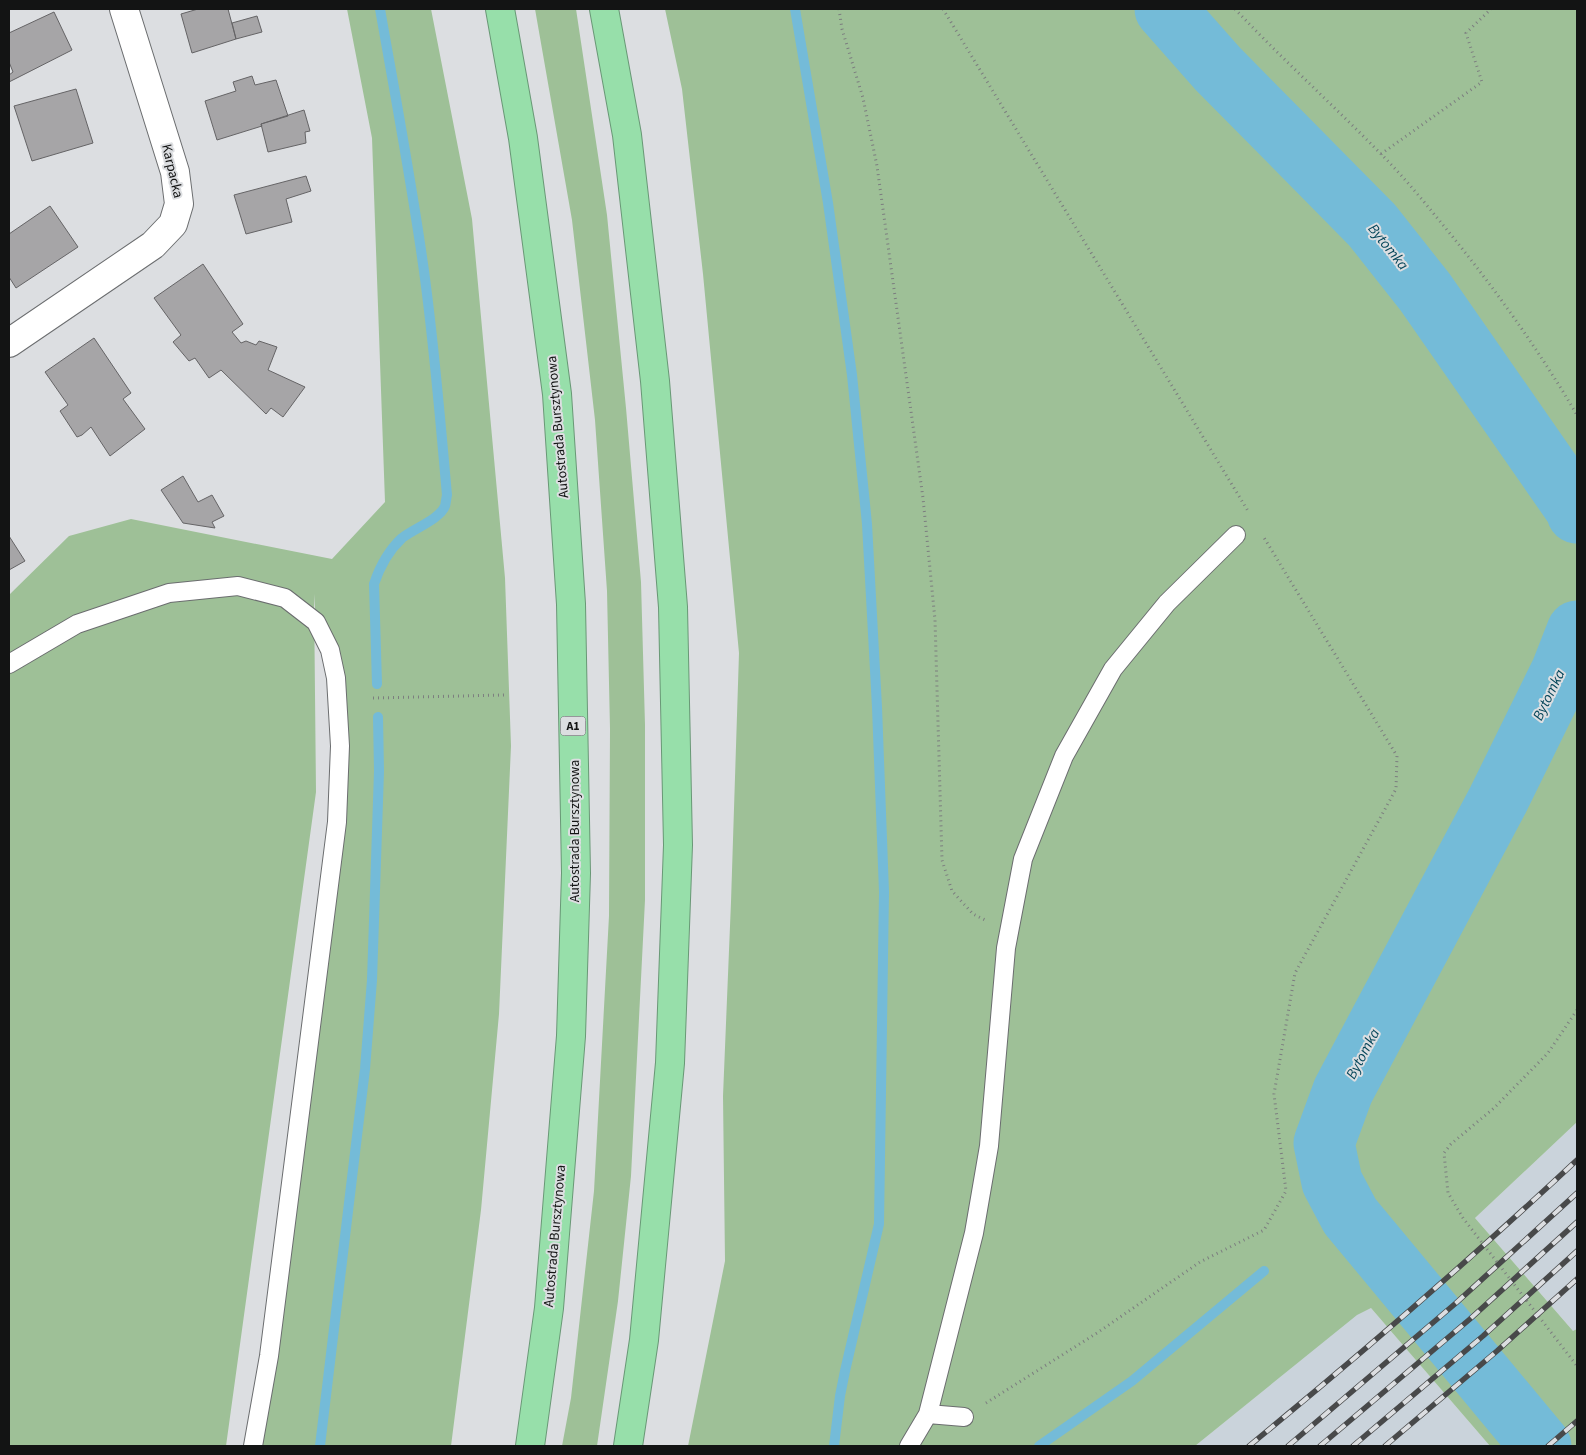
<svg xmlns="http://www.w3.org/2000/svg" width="1586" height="1455" font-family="'Source Sans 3',sans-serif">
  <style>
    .built { fill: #cad3db }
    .green { fill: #9ec097 }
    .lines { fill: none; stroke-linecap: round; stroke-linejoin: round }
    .stream { stroke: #74bbd8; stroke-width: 10 }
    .river { stroke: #74bbd8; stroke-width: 61 }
    .building { fill: #a6a5a7; stroke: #656466 }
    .service-casing { stroke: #6b6d6f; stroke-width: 20 }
    .minor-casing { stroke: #6b6d6f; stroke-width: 30 }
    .motorway-casing { stroke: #699876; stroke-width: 30 }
    .path { stroke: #7c7d7f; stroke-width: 3; stroke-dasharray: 1 4; stroke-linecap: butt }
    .service { stroke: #fff; stroke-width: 18 }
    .minor { stroke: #fff; stroke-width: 28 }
    .motorway { stroke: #97dfaa; stroke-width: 28 }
    .rail-casing { stroke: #48494a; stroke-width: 5.5 }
    .rail { stroke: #dcdee1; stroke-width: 4; stroke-dasharray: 11; stroke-linecap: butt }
    .labels { text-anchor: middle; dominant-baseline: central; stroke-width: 4; stroke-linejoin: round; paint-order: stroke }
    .shield { fill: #dcdee1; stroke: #4f5152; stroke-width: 1 }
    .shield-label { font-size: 12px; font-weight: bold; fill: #131414 }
    .street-label { font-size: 14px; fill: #131414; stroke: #dcdee1 }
    .water-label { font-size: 15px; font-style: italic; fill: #044559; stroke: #dcdee1 }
  </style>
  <rect width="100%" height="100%" fill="#dcdee1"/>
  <path class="built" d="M1577,1122V1329L1574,1332L1475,1218Z
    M1371,1308L1490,1446H1195L1357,1314Z"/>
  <path class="green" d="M347,9H431L472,219L505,578L511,746L499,1014L481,1210L451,1446H258L340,746L316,622L314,594L316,792L226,1446H9V595L69,536L131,519L332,559L385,502L372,138Z
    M535,9H576L607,215L626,408L641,582L645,725V900L631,1176L618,1301L597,1446H562L571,1398L594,1191L609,916L610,729L607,591L595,420L572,220Z
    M665,9H1577V1122L1475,1218L1573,1331L1577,1329V1446H1490L1371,1308L1357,1315L1195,1446H688L725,1261L723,1096L731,902L739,653L703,274L682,89Z"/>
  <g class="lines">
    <path class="stream" d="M795,9L828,203L852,375L867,524L877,707L884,892L879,1224L845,1371L840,1396L834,1446
      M377,684L374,584C380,566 388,551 402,538C413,529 440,519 445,506C446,503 446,499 447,495C440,418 434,341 423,264C411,179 395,94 380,9
      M320,1446L365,1069L372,980L379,771L378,717
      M1039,1446L1132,1381L1264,1271"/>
    <path class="river" d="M1165,9L1218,69L1372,225L1425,292L1576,509L1577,513
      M1541,1446L1350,1216L1332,1182L1324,1143L1343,1091L1498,800L1561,672L1577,631"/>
  </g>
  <path class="building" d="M198,9H228L236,39L192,53L181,14Z
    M54,12L72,50L9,82V75L13,72L9,62V33Z
    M257,16L262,32L236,39L232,23Z
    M252,76L255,85L276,80L288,116L261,124L262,126L217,140L205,101L236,91L233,82Z
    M76,89L93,143L32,161L14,106Z
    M304,110L310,131L305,132L306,143L268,152L261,124Z
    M306,176L311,191L286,199L292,222L246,234L234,195Z
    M50,206L78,247L16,288L9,277V234Z
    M203,264L243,324L232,332L241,343L246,341L256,345L259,341L277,347L268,370L305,387L283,417L271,408L266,414L221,370L209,378L195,358L189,361L173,342L181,335L154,298Z
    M94,338L131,393L123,399L145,429L110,456L91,427L82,435L77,437L60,411L68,405L45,372Z
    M183,476L198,502L212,495L224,516L212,522L215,528L183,523L161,490Z
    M9,536L25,561L9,570Z"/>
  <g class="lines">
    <g class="service-casing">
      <path id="service" d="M9,664L77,624L169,593L238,586L285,598L316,622L330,650L336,678L340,746L337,822L269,1356L253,1446
        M928,1414L964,1417
        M909,1446L928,1414L974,1233L989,1146L1006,948L1023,859L1064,756L1113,669L1167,603L1236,535"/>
    </g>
    <g class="minor-casing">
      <path id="minor" d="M9,343L153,245L173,224L179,204L175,172L124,9"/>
    </g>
    <g class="motorway-casing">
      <path id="motorway" d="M500,9L523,138L557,394L571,604L576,873L571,1036L549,1308L530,1446
        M604,9L627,135L655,381L673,607L678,845L670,1063L644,1340L628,1446"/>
    </g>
    <path class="path" d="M839,9L842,29L863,98L877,166L923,498L935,620L942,860L952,891L973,914L985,920
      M943,9L1248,511
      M1235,9C1282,59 1332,104 1380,153C1406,179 1429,208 1452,236C1498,293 1540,352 1577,415
      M1381,154L1482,82L1466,33L1491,9
      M373,698L504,695
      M1577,1010L1548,1053L1494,1108L1451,1144L1444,1153L1448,1193L1463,1218L1577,1366
      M986,1403L1097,1333L1200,1262L1264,1230L1286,1191L1274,1094L1295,973L1396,789L1397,756L1263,536"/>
    <use href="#service" class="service"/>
    <use href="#minor" class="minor"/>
    <use href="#motorway" class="motorway"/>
    <g class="rail-casing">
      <path id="rail" d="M1249,1446C1361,1354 1471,1259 1577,1160
        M1288,1446L1456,1303L1577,1193
        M1320,1446L1470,1319L1577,1222
        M1353,1446L1483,1336L1577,1251
        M1385,1446L1497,1351L1577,1279
        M1548,1446L1577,1421"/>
    </g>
    <use href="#rail" class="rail"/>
  </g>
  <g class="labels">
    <rect class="shield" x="560.5" y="716.5" width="25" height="19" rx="4"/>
    <g class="shield-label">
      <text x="573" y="726">A1</text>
    </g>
    <g class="street-label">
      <text transform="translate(172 171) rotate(77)">Karpacka</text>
      <text transform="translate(558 427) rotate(-95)">Autostrada Bursztynowa</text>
      <text transform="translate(575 831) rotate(-90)">Autostrada Bursztynowa</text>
      <text transform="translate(555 1236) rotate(-85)">Autostrada Bursztynowa</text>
    </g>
    <g class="water-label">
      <text transform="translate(1388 247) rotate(51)">Bytomka</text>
      <text transform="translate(1549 695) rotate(-64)">Bytomka</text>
      <text transform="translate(1363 1054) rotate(-62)">Bytomka</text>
    </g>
  </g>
  <rect width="1586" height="1455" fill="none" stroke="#131414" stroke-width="20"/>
</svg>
